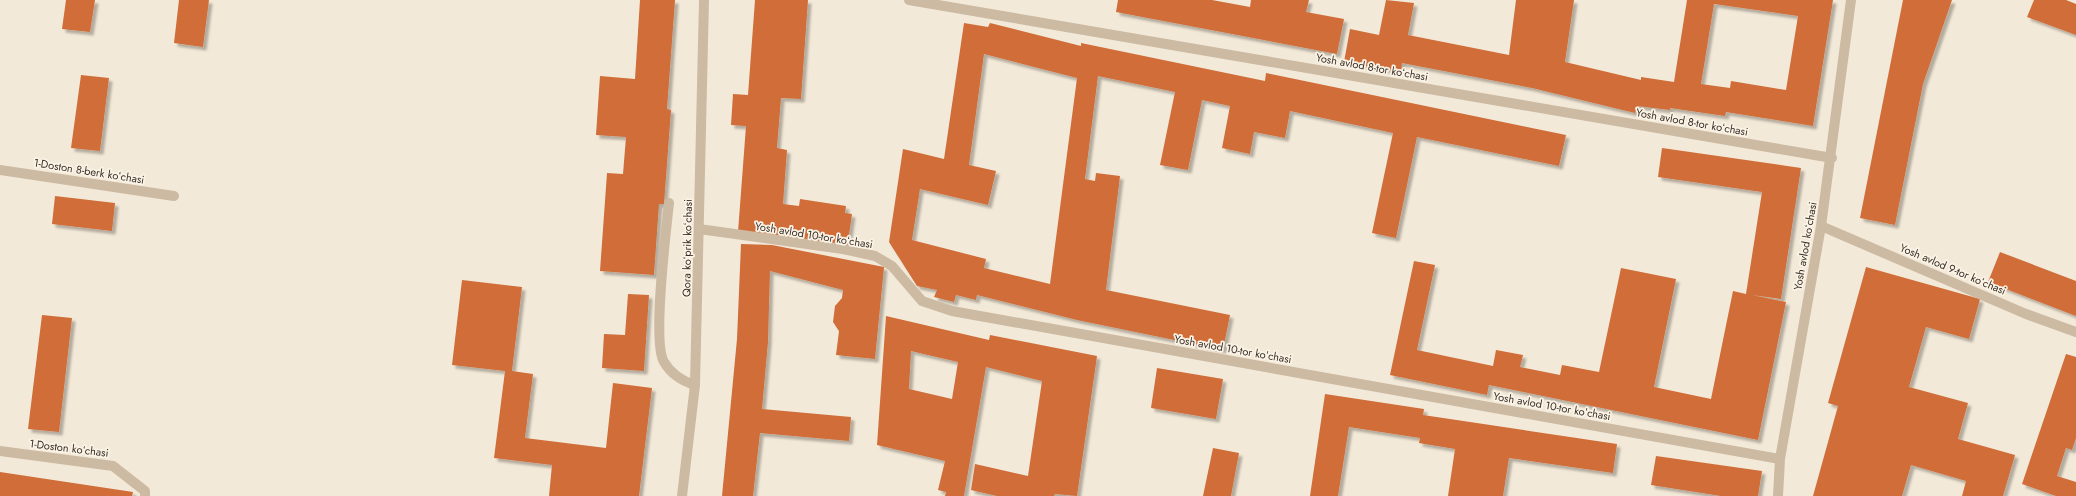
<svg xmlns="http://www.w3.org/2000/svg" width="2076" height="496" font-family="Jost,sans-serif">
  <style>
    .building { fill: #d06d39; fill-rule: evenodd; filter: url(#shadow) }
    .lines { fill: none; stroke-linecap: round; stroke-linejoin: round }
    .service { stroke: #ccbaa3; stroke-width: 10 }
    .minor { stroke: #ccbaa3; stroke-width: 10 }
    .labels { text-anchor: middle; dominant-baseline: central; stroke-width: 3.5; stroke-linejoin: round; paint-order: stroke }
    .street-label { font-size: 11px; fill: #372d26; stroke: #fbf3e5 }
  </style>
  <defs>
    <filter id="shadow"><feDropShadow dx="3.5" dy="3.5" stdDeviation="1" flood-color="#0004"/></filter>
  </defs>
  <rect width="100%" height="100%" fill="#f3e9d8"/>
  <path class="building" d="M66,0H95L90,32L62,29Z
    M179,0H209L203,47L174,43Z
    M640,0H675L667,109L671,110L664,204H659L654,275L600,271L607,173L623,174L626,137L596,135L600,76L635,79Z
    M755,0H808L801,99L781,98L777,148L787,150L783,204L799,206L800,199L846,206L845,213L852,214L847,249L738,232L746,126L731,125L733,94L748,95Z
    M1118,0H1212L1250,7L1251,0H1309L1306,12L1344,19L1337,54L1116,12Z
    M1386,0L1414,3L1408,35L1509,55L1516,0H1574L1565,62L1641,80V77L1674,82L1687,0H1833L1813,126L1726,112L1725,116L1670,108V110L1637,106L1635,113L1532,88L1402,63L1401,72L1344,62L1350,29L1379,35ZM1714,4L1798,16L1786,90L1731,81L1730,88L1701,84Z
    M1903,0H1952L1923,84L1895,225L1860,218Z
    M2034,0H2066L2076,4V35L2027,17Z
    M964,23L988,27L990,23L1081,46V43L1265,81L1266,73L1566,135L1559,166L1417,137L1396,238L1372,233L1393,133L1290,111L1285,138L1254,132L1250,154L1222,148L1230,106L1202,100L1188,170L1160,165L1175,92L1098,76L1085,179L1095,181L1096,173L1120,176L1106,290L1230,315L1223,350L1077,320L977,295L976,300L956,295L954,302L934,297L937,290L917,286L889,242L903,149L944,159ZM984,54L1077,78L1050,284L984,268L986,259L912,240L920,189L988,205L996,171L969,165Z
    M81,75L109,78L100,151L71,148Z
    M1662,148L1801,168L1781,299L1752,295L1786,302L1758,440L1489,385L1487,395L1390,375L1414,261L1435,265L1417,350L1493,366L1496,350L1523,355L1520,367L1560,375L1562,365L1599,372L1621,268L1676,279L1654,387L1711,399L1733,291L1746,294L1762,192L1658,177Z
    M55,196L115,203L112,231L52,224Z
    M741,244L772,245L884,267L875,359L836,355L839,331L833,322L835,306L842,298L843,290L770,271L768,342L762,409L851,417L849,441L760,433L753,496H722L737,339Z
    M2000,252L2076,281V316L1988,282Z
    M1866,267L1980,299L1969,339L1926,327L1909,387L1968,403L1958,439L2015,455L2003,496H1962L1966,481L1911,465L1902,496H1813L1838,406L1828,403Z
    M462,280L522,287L512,371L533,374L525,438L606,448L613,383L652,388L639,496H549L552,465L494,458L505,371L452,365Z
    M628,294L649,295L644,371L602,368L604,334L625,335Z
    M42,315L72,318L59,432L28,429Z
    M886,316L989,340L990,335L1097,356L1077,496L1055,494L1054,496H997L971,490L975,464L1028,476L1042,381L986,367L964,496H945L946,492L938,490L945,461L877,445ZM911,351L958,362L952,399L909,389Z
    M2066,354L2076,357V438L2072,450L2066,448L2057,476L2076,482V496H2056L2022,484Z
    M1157,368L1223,379L1216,419L1151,408Z
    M1325,394L1424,409L1423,415L1617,444L1613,473L1509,458L1503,496H1448L1455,449L1419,443L1420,438L1349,427L1338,496H1310Z
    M1213,448L1239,453L1231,496H1203Z
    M1656,456L1762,471L1758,496H1721L1651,485Z
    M0,472L133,492L132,496H0Z"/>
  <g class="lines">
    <path class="service" d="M669,203C666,232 652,342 664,362C671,374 682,381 695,385"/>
    <path class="minor" d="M909,0L1832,158
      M0,170L174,196
      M1821,226L2026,314L2076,332
      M699,229L843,249L875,256L892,266L922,301L952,311L1780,459
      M0,451L113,466L145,491V496
      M682,496L695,385L704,0
      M1778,496L1780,459L1821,226L1851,0"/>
  </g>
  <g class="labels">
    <g class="street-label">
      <text transform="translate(1372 67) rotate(10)">Yosh avlod 8-tor koʻchasi</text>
      <text transform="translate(1692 122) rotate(10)">Yosh avlod 8-tor koʻchasi</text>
      <text transform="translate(89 171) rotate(9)">1-Doston 8-berk koʻchasi</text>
      <text transform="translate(814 235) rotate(9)">Yosh avlod 10-tor koʻchasi</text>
      <text transform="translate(1805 246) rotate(-80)">Yosh avlod koʻchasi</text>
      <text transform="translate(687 248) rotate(-89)">Qora koʻprik koʻchasi</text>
      <text transform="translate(1953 269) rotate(23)">Yosh avlod 9-tor koʻchasi</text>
      <text transform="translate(1233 349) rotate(10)">Yosh avlod 10-tor koʻchasi</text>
      <text transform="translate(1552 406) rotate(10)">Yosh avlod 10-tor koʻchasi</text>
      <text transform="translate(69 448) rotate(7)">1-Doston koʻchasi</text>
    </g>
  </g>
</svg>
